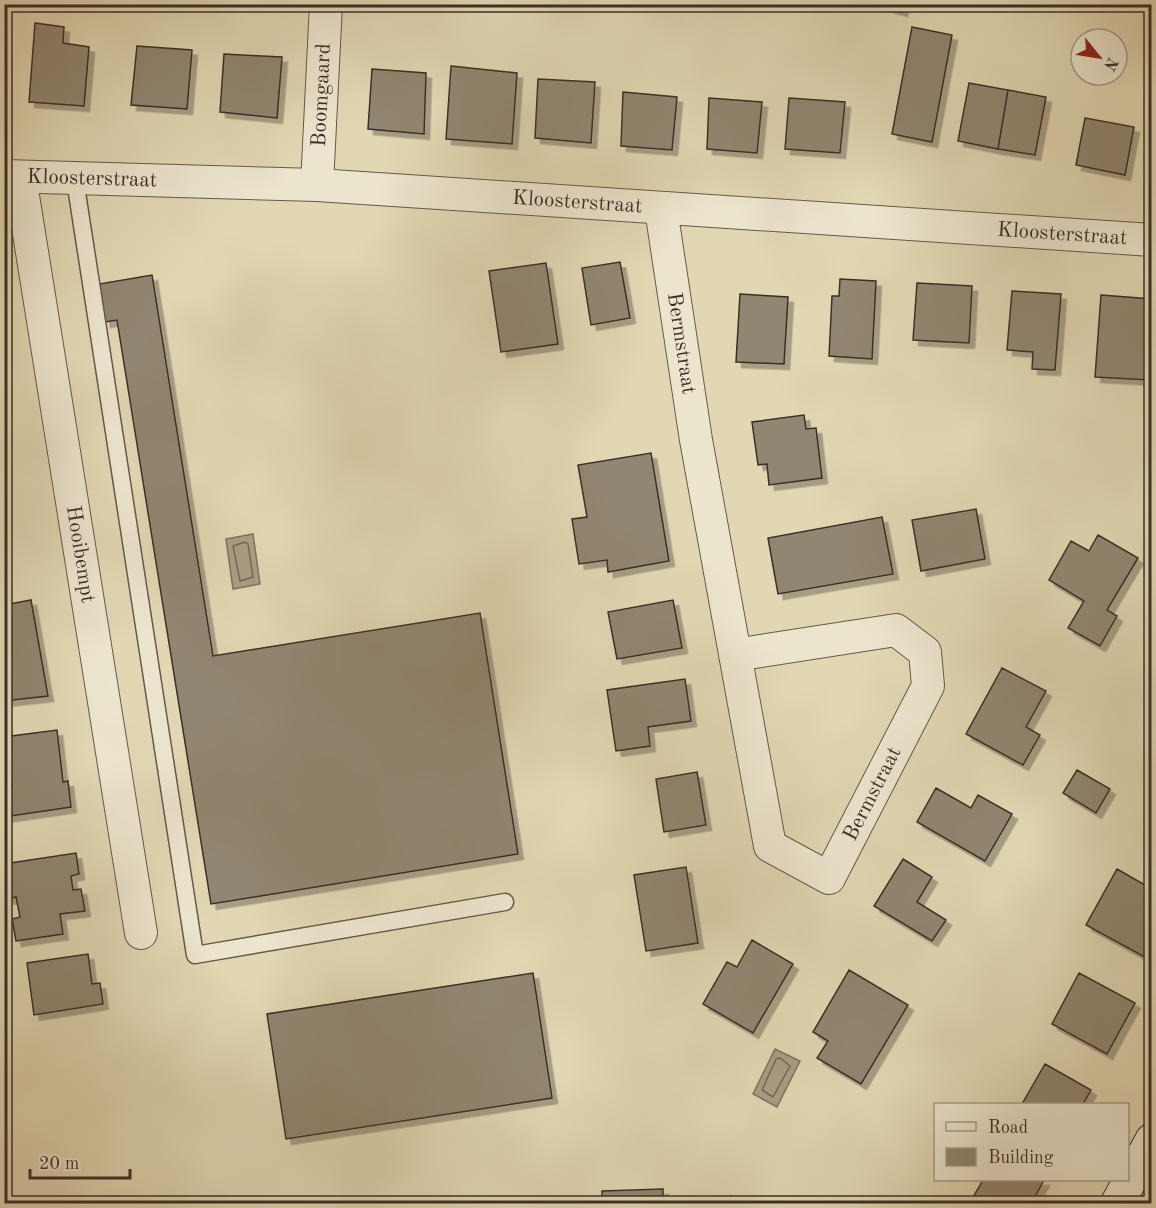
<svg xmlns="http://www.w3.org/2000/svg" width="1156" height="1208" font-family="'Old Standard TT',serif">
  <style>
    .water { fill: #a99e84; stroke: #7d7260; stroke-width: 1.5 }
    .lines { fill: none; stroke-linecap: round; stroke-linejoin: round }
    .shore { stroke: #726656; stroke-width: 1.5 }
    .building { fill: #918671; stroke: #3b2f29; stroke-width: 1.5; filter: url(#shadow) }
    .lane-casing { stroke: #64594c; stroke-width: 19 }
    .street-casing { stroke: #64594c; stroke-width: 34 }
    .secondary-casing { stroke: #3b2f29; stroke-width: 35 }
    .lane { stroke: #ece5ce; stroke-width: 16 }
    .street { stroke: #ece5ce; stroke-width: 32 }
    .secondary { stroke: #ece5ce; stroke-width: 33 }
    .labels { text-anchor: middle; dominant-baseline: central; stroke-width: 4.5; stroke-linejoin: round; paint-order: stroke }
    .street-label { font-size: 21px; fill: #3b2f29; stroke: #ece5ce }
  </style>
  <defs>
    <filter id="shadow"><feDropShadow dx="5.5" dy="5.5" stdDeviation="0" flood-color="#0004"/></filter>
  </defs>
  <rect width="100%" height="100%" fill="#e1d7b3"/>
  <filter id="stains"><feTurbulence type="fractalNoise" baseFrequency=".00333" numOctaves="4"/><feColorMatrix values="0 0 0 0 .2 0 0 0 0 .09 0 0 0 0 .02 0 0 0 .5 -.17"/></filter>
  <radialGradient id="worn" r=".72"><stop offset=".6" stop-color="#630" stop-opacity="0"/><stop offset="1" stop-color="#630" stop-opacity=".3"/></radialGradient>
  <path class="water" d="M253,534L260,584L233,589L226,539Z
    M775,1049L800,1061L777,1107L753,1094Z"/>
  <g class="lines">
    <path class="shore" d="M245,542L248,544L253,577L240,581L233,546Z
      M780,1058L790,1066L773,1097L762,1090L776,1059Z"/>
  </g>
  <path class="building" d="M877,4H903L902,11Z
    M35,23L64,27L63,43L89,47L84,106L29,102Z
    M912,27L952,35L932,142L892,134Z
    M137,46L192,50L187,109L131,105Z
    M224,54L282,57L277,118L220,112Z
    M451,66L517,73L512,144L446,139Z
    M372,69L426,73L424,134L368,129Z
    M538,79L595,82L591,143L535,138Z
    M969,83L1008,90L998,149L958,141Z
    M1008,90L1046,97L1035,155L998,149Z
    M623,92L677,97L672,150L621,146Z
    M709,98L762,102L757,153L707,149Z
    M789,98L845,102L840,153L785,149Z
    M1085,118L1134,127L1125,175L1076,165Z
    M620,262L630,318L591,325L582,268Z
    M546,263L558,344L501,352L489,271Z
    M152,275L213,656L480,613L518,854L211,904L117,320L105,322L99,284Z
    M840,279L876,281L872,359L829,356L832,296H839Z
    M917,283L972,286L969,343L913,340Z
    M1012,291L1061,294L1055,370L1032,369L1033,352L1007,350Z
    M740,294L788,297L784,364L736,362Z
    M1101,295L1152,299L1149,380L1095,377Z
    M804,415L806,429L816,428L822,478L769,485L767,464L758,465L752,422Z
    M651,453L669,561L608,572L607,560L579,564L572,519L587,517L578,465Z
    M976,509L985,559L921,571L912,520Z
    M882,517L893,574L778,594L768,538Z
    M1098,535L1138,558L1107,610L1117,616L1100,646L1068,628L1084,601L1049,580L1071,541L1089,551Z
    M31,600L48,696L4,701V605Z
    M673,600L682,648L617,659L608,612Z
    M1002,668L1046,691L1026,727L1040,735L1023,765L966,734Z
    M685,679L691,721L648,727L650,746L616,751L607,690Z
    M57,730L63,782L68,781L71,807L4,817V788L12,787L9,763L4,764V737Z
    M1077,770L1110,789L1096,813L1063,793Z
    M697,772L706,825L664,832L656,779Z
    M936,788L971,808L978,795L1012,814L985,861L917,822Z
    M76,853L79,874L71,876L73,890L81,889L85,911L60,914L63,934L16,941L12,919L20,917L16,897L7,899L4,864Z
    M903,859L932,877L917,902L946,920L932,941L874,906Z
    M686,867L698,943L646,951L634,875Z
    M1117,869L1152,889V961L1086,925Z
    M752,940L793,964L753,1033L703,1004L727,962L737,967Z
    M88,954L92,984L100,983L103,1004L34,1015L27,963Z
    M849,970L908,1005L861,1084L817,1058L828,1041L813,1032Z
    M533,973L552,1098L286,1139L267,1014Z
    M1079,973L1135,1003L1107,1054L1052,1024Z
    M1045,1064L1091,1090L1083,1104H1022Z
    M983,1180H1044L1031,1204H969Z
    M663,1189V1204H602V1191Z
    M731,1196L745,1204H727Z"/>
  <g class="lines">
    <g class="lane-casing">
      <path id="lane" d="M75,180L195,955L505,902"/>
    </g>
    <g class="street-casing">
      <g id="street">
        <path id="s1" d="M4,176L317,185L1152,240"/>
        <path id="s2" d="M20,177L141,933"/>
        <path id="s3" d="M317,185L326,4"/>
        <path id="s4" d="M661,209L696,440L770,846L829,878L928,686L925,652L896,630L735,655"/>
      </g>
    </g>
    <g class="secondary-casing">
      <path id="secondary" d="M1117,1204L1152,1140"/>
    </g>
    <use href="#lane" class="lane"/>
    <use href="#street" class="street"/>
    <use href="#secondary" class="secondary"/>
  </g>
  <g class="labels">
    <g class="street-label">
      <text stroke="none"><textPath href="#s3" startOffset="90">Boomgaard</textPath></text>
      <text stroke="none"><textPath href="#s1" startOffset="88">Kloosterstraat</textPath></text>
      <text stroke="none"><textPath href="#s1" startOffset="574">Kloosterstraat</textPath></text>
      <text stroke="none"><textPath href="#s1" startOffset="1060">Kloosterstraat</textPath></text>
      <text stroke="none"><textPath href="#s4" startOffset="136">Bermstraat</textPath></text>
      <text stroke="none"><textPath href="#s2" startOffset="382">Hooibempt</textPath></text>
      <text stroke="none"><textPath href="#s4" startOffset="808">Bermstraat</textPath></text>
    </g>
  </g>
  <rect width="1156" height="1208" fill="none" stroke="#e1d7b3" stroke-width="24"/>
  <rect x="6" y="6" width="1144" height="1196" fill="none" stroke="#3b2f29" stroke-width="3"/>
  <rect x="12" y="12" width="1132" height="1184" fill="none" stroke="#3b2f29" stroke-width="1.5"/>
  <rect x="934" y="1103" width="195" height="78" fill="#ece5ce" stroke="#a59c8c" stroke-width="1.5"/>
  <rect x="946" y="1122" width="30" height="9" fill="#ece5ce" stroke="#a59c8c" stroke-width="1.5"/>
  <text x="988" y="1133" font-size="18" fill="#3b2f29">Road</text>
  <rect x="946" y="1148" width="30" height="18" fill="#918671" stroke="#a59c8c" stroke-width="1.5"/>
  <text x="988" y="1163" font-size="18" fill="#3b2f29">Building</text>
  <g transform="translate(1099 57) rotate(120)"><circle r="28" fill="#ece5ce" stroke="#a59c8c" stroke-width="1.5"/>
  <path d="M0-4.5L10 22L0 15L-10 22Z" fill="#8f2418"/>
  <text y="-9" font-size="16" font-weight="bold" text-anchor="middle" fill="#3b2f29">N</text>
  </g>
  <path d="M30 1169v9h100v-9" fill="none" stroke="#3b2f29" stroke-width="3"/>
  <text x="39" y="1169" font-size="18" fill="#3b2f29" stroke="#ece5ce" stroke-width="4.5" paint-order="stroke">20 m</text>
  <rect width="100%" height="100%" filter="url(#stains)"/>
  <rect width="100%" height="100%" fill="url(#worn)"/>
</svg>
